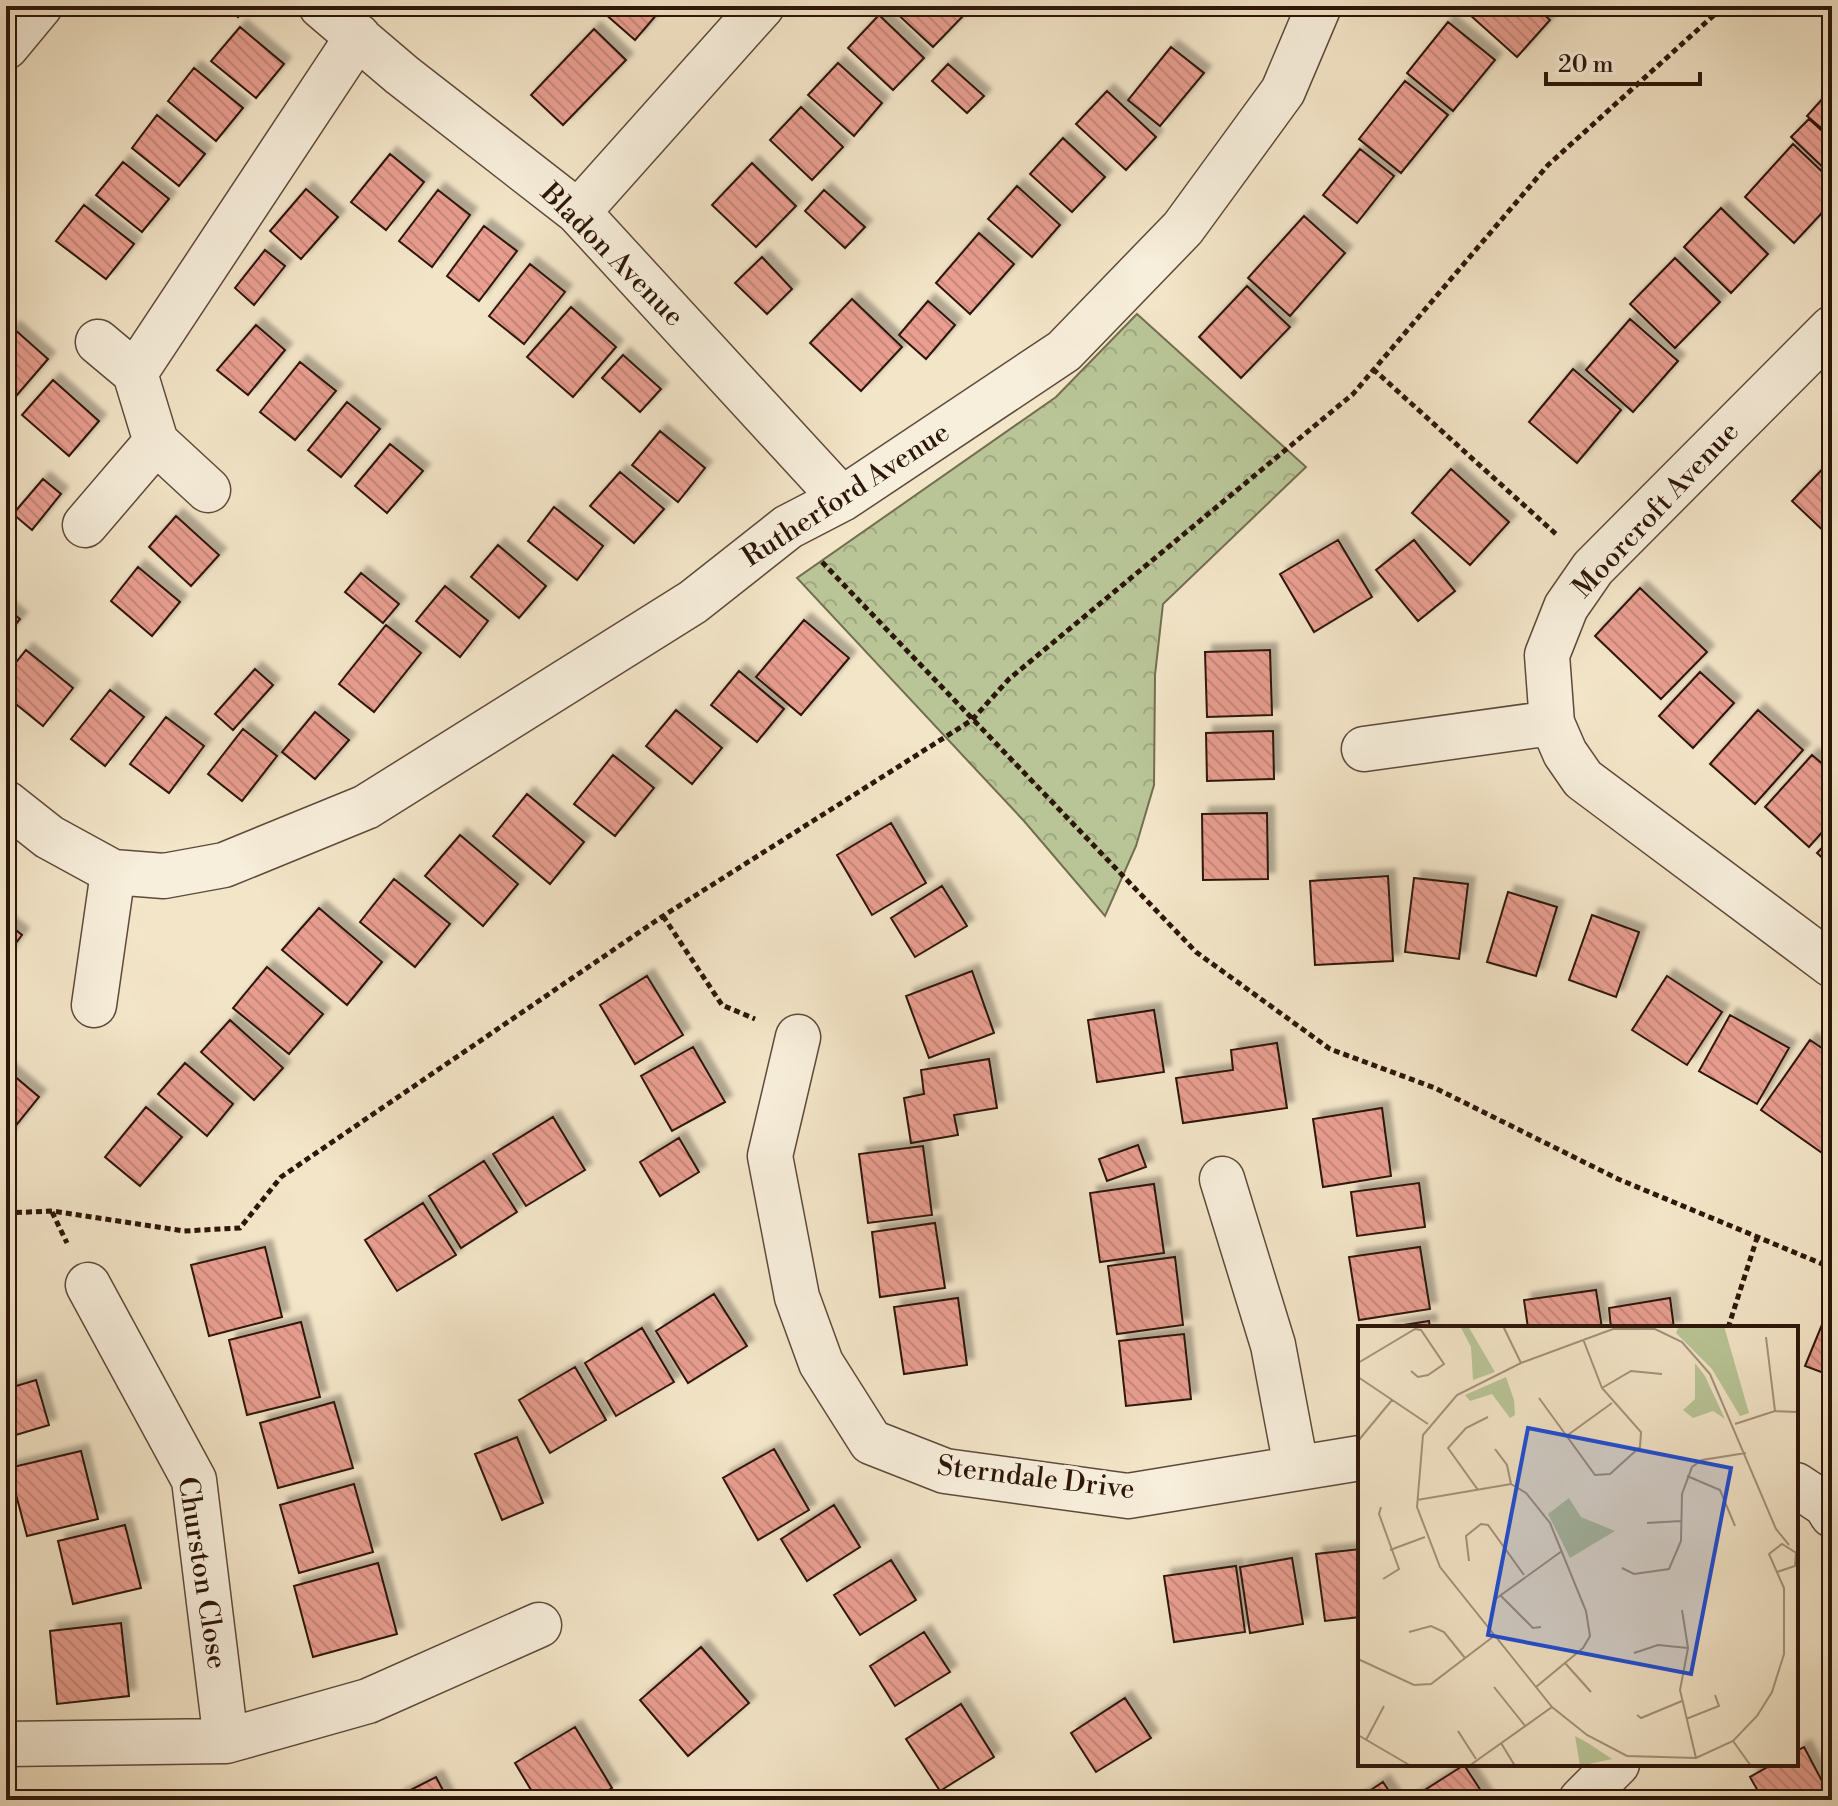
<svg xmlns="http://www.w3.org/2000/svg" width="1838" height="1806" font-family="'Libre Bodoni',serif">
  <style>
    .forest { fill: url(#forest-crowns); stroke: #736e50; stroke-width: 2 }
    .building { fill: url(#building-back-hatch); stroke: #2d160a; stroke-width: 2; filter: url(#shadow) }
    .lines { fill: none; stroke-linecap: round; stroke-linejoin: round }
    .street-casing { stroke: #5e4a3a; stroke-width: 47 }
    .path { stroke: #2d160a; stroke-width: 5; stroke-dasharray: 6 4; stroke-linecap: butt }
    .street { stroke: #f7eedb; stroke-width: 44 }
    .labels { text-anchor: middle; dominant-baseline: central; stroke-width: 8; stroke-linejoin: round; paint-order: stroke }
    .street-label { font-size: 28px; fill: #2d160a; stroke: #f7eedb }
    .inset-road { fill: none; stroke: #a4927c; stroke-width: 2 }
    .view { fill: #1d4ed8; fill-opacity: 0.15; stroke: #1d4ed8; stroke-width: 4 }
    .inset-edge { fill: none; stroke: #2d160a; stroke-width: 4 }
  </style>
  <defs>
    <pattern id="forest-crowns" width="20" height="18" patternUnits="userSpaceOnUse" patternTransform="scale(2)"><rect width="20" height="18" fill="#b9c597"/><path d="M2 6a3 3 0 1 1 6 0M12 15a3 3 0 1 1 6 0" fill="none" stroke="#9fa881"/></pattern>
    <pattern id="building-back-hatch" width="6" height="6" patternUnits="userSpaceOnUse" patternTransform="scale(2)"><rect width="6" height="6" fill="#e99e90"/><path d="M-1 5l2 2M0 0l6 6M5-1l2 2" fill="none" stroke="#c8877b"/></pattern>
    <filter id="shadow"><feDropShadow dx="7" dy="-7" stdDeviation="2" flood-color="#0004"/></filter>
  </defs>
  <rect width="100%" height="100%" fill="#f3e5c8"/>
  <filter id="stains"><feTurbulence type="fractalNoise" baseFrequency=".0025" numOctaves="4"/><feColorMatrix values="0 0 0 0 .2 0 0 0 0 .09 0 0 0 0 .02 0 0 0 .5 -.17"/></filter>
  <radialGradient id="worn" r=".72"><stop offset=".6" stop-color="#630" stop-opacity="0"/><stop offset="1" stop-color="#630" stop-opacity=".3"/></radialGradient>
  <path class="forest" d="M1137,314L1306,467L1163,604L1155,675L1154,785L1136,846L1105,916L1024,821L797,578L1056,397Z"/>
  <path class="building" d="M223,6H246L238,17Z
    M596,6H664L635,40Z
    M896,6H954L964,15L933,47L893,10Z
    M1478,6H1534L1550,20L1517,57L1470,15Z
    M879,15L924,58L893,90L848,48Z
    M1448,22L1495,60L1453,111L1407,73Z
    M240,27L284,64L256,98L211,61Z
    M594,29L626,60L563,125L531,95Z
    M1171,47L1204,73L1160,126L1128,100Z
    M838,63L882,103L854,136L808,95Z
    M948,64L984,96L967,113L932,81Z
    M194,68L243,108L216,141L168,101Z
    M1405,81L1448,115L1401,173L1359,139Z
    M1832,88V137L1807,116Z
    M1107,91L1156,137L1126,170L1076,124Z
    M801,107L843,147L812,180L770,140Z
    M157,115L205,154L179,186L132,148Z
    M1809,119L1832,140V176L1791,137Z
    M1063,138L1105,177L1072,212L1030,174Z
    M1793,144L1832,181V202L1794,243L1745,197Z
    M1360,149L1394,176L1357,223L1323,195Z
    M390,154L424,182L386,230L351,202Z
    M123,162L169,199L142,232L96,195Z
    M752,163L796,206L756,247L712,205Z
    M1017,186L1060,225L1032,257L988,219Z
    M306,189L338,217L301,259L270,231Z
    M438,190L470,215L432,267L399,241Z
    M824,190L865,227L845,248L805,211Z
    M84,205L134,244L106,279L56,241Z
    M1721,208L1768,254L1731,293L1684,247Z
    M1304,216L1345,253L1290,316L1248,278Z
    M484,226L517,251L479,301L447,276Z
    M979,233L1014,264L970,314L936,283Z
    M265,250L285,266L254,305L235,288Z
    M762,257L792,289L767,314L735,283Z
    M1675,258L1720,302L1675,348L1630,304Z
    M530,264L565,292L524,344L489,316Z
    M1247,286L1290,327L1241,378L1199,337Z
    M852,299L902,347L861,391L810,343Z
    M928,301L955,325L926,359L899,335Z
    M571,307L616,347L573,397L527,357Z
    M1630,319L1678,361L1633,412L1586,370Z
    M256,325L285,350L248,395L217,370Z
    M13,328L48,359L11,402L6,397V337Z
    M623,355L661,389L640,412L602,378Z
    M300,362L336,391L295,440L260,412Z
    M1573,369L1621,410L1577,463L1529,422Z
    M53,380L99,421L69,456L22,415Z
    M347,402L380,429L341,477L308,450Z
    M660,431L705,468L678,502L632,465Z
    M390,444L423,471L387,513L355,486Z
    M1832,459V539L1792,501Z
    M1451,469L1509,522L1470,565L1412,513Z
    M620,472L664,509L634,543L590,506Z
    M43,479L61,494L32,530L13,514Z
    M554,507L603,546L577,580L528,541Z
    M176,516L219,555L191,586L149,547Z
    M1338,540L1372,597L1314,632L1280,574Z
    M1414,540L1455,591L1418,621L1376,570Z
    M498,545L546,586L519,618L471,577Z
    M138,567L180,602L152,636L111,601Z
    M361,573L399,604L383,623L345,592Z
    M445,586L488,621L460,657L416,621Z
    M1640,588L1707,652L1661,699L1595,636Z
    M6,607L20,619L6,636Z
    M804,620L849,658L801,715L756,677Z
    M386,625L421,653L374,712L339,684Z
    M26,650L73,688L43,726L6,696V675Z
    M1270,650L1272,715L1207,717L1205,652Z
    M255,669L273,685L233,730L215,714Z
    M739,671L784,709L757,742L711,705Z
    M1700,672L1734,703L1693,748L1659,716Z
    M110,690L144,717L105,766L71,739Z
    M676,710L722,748L692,784L646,746Z
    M1758,710L1803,750L1755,804L1710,764Z
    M315,712L349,740L315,779L282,752Z
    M166,717L204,746L169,793L130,764Z
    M243,729L277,756L242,801L208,774Z
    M1273,731L1274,779L1207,781L1206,733Z
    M613,755L654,788L615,836L574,804Z
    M1812,755L1832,772V821L1809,847L1765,807Z
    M527,794L584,842L550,884L493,836Z
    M1267,813L1268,879L1203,880L1202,814Z
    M891,823L926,883L872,915L837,855Z
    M460,835L518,884L483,926L425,876Z
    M1832,837V867L1817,853Z
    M1388,876L1393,961L1315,965L1310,881Z
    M1414,878L1468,884L1459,959L1405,952Z
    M394,879L450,924L415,967L360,922Z
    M942,886L967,926L915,957L891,918Z
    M1508,892L1557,907L1536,976L1487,962Z
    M319,908L382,962L347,1005L282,950Z
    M1592,915L1639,932L1616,997L1569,980Z
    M6,922L22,935L6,956Z
    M267,967L323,1014L289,1054L233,1008Z
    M972,971L994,1033L929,1058L906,996Z
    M647,976L683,1035L635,1064L600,1005Z
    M1667,976L1722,1012L1687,1065L1632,1030Z
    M1154,1010L1164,1072L1097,1082L1088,1020Z
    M1730,1015L1789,1048L1757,1104L1699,1071Z
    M230,1020L283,1068L254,1100L201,1052Z
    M1810,1040L1832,1055V1144L1825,1155L1761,1110Z
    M1277,1043L1287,1108L1183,1123L1176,1078L1233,1070L1231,1050Z
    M693,1047L725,1102L672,1131L641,1076Z
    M989,1059L997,1108L954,1115L958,1135L911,1143L904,1098L924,1094L921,1070Z
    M185,1063L233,1104L207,1136L158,1094Z
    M6,1069L39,1097L6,1138Z
    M146,1107L182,1137L140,1186L105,1157Z
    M1382,1108L1391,1176L1323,1187L1313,1119Z
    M553,1117L585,1170L526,1206L493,1154Z
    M679,1138L699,1172L660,1196L640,1162Z
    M1138,1145L1146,1167L1107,1181L1099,1159Z
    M923,1146L932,1215L868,1223L859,1154Z
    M484,1161L517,1212L461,1248L429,1196Z
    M1419,1183L1425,1227L1357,1236L1351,1192Z
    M1154,1184L1164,1253L1100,1262L1090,1193Z
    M423,1203L456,1255L397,1291L365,1240Z
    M935,1223L945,1288L880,1297L872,1232Z
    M265,1247L282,1317L209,1336L191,1265Z
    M1420,1247L1430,1309L1359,1320L1349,1257Z
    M1175,1257L1183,1325L1117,1334L1108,1266Z
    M1596,1290L1602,1328H1528L1524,1300Z
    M714,1294L747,1346L688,1383L656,1331Z
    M958,1298L967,1365L904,1374L894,1307Z
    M1670,1298L1674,1328H1611L1609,1308Z
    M1828,1310L1832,1311V1376L1805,1366Z
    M1429,1321L1430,1328H1385Z
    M301,1322L320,1397L247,1415L229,1340Z
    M642,1328L674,1382L616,1416L585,1363Z
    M1184,1334L1191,1399L1126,1406L1119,1341Z
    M575,1367L606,1420L550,1453L519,1400Z
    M36,1380L49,1425L6,1438V1389Z
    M334,1402L353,1468L278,1488L260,1423Z
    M517,1437L543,1503L502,1520L475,1454Z
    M774,1449L809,1510L758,1540L723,1478Z
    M81,1451L98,1519L27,1536L9,1468Z
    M354,1484L373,1552L299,1573L280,1505Z
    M834,1505L860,1547L807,1581L781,1539Z
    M125,1525L141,1588L73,1604L58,1541Z
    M1360,1549V1617L1325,1621L1316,1554Z
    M1292,1558L1303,1624L1250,1633L1240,1567Z
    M891,1560L916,1600L860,1635L834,1595Z
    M378,1563L397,1634L313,1657L294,1586Z
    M1236,1566L1245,1632L1174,1642L1164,1576Z
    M121,1623L129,1696L57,1704L50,1631Z
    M924,1632L950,1672L895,1706L870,1666Z
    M701,1647L749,1703L688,1756L640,1700Z
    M1125,1698L1151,1738L1096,1772L1071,1733Z
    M961,1704L994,1757L940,1791L906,1739Z
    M575,1727L612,1788L591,1800H537L515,1763Z
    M1804,1747L1832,1800H1763L1750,1777L1773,1764H1796V1751Z
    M1464,1765L1487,1800H1409Z
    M436,1777L448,1800H399L397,1797Z
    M1383,1782L1395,1800H1356Z"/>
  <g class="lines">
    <g class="street-casing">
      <path id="street" d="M321,6L402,75L578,212L842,499
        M6,47L40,6
        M578,212L762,6
        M1832,328L1593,568L1566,607L1547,655L1552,723L1565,753L1583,779L1832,965
        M98,342L135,373
        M156,442L135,373L358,36
        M156,442L208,490
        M85,525L156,442
        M1364,749L1552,723
        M6,803L49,837L113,872L164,876L224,865L366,807L693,602L788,527L842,499L1064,351L1183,228L1283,91L1319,6
        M94,1005L113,872
        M798,1037L770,1156L797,1297L821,1363L871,1442L945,1471L1128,1496L1360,1458
        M1222,1179L1273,1345L1296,1467
        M88,1285L194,1480L226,1741
        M1796,1485L1826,1505L1832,1515
        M6,1744L226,1741L368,1701L539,1625
        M1581,1800L1617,1764"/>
    </g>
    <path class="path" d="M1373,369L1557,535
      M822,562L1196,952L1330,1049L1435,1088L1618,1179L1832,1268
      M663,916L722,1005L755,1019
      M52,1212L67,1243
      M6,1213L52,1211L184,1231L240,1228L281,1177L663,916L972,720L1009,679L1353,394L1548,165L1724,6
      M1728,1328L1757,1238"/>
    <use href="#street" class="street"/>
  </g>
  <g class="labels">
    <g class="street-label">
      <text transform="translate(612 255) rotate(45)">Bladon Avenue</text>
      <text transform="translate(846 495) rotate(-33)">Rutherford Avenue</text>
      <text transform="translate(1656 510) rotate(-47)">Moorcroft Avenue</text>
      <text transform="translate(1036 1478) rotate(7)">Sterndale Drive</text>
      <text transform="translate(202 1573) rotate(81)">Churston Close</text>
    </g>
  </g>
  <g transform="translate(1358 1326)">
    <rect width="440" height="440" fill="#f3e5c8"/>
    <path d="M321,0H366L391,87L382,90L354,43L318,7ZM337,37L347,50L367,93L355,85L335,92L325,84L337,73ZM148,51L156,74L157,89L152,92L134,68L112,75L107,69Z" fill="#b9c597"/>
    <path d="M102,0H110L137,46L115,54L113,21ZM211,172L223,191L257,205L212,232L190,188ZM217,410L230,417L254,433L222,440Z" fill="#b9c597"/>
    <path class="inset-road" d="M145,0L163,37M408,11L417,85M0,37L57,3L63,4L86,38L70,49L60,51L53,45M0,51L70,98M244,62L273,45L304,48M181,72L237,149L252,148L282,121L283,106L244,62L225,13M377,98L417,85L440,86M207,111L254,77M0,115L34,74M137,123L149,139L153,158M329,150L362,164L377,200M120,164L90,122L108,102L130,91M59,174L153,158L168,167L192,197L228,285L232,310L225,322L178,361M23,181L21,188L41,243L25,253M289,197L323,195M431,219L418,203L352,48L324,16L297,3H255L163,37L99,69L65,109L59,181L82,241L194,381L229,409L269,430L338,432L375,415L399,390L414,366L426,328V262L411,228L424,218L440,228M32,224L67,211M111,235L108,210L123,198L130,199L166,249M264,242L276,248L311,243L323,215L324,168L334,141L344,134L388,127M419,246L437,240L438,227M142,269L175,302L183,301M136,274L204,225M324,284L330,322L322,364L338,432M51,306L73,300L86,306L107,332M276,327L300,319L330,322M0,333L56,359L73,358L136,310M207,337L233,366M136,361L168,401M279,389L283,392L324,375M328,393L361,380L357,369M100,405L118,433M0,409L53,440M8,414L26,380M375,415L393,440M143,417L157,440M111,440L194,381"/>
    <path class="view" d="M170,102L373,142L333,348L130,309Z"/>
    <rect width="440" height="440" class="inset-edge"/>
  </g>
  <rect width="1838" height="1806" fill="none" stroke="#f3e5c8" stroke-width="32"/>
  <rect x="8" y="8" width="1822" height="1790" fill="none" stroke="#2d160a" stroke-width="4"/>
  <rect x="16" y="16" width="1806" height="1774" fill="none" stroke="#2d160a" stroke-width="2"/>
  <path d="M1546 72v12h154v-12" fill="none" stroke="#2d160a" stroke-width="4"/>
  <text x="1558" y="72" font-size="24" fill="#2d160a" stroke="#f7eedb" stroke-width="6" paint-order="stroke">20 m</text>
  <rect width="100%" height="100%" filter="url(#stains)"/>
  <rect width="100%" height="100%" fill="url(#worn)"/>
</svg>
